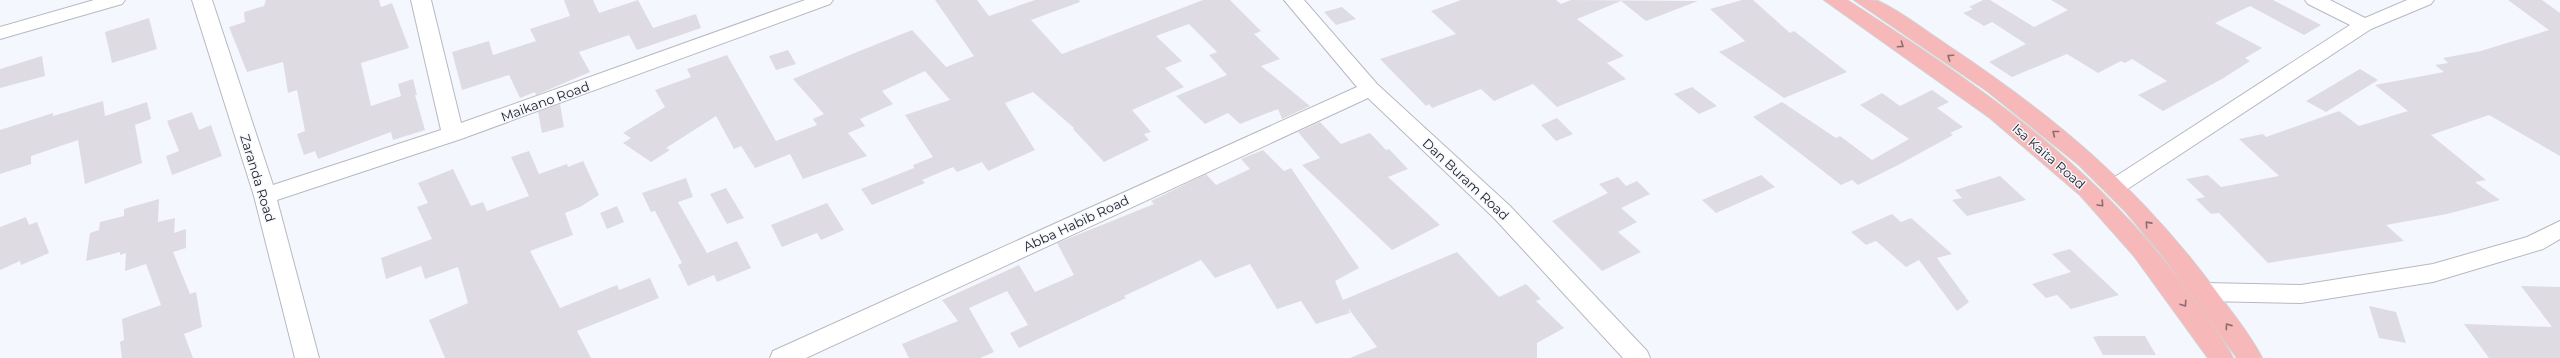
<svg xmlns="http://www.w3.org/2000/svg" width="2560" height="358" font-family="Montserrat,sans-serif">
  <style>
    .building { fill: #dedce2 }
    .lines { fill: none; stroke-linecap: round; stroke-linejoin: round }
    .minor-casing { stroke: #b7b9c0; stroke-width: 2 }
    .primary-casing { stroke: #d3d3d4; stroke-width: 2 }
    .minor { fill: #fff; fill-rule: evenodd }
    .primary { fill: #f6b8b8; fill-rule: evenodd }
    .oneway { stroke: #8c6e6f }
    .labels { text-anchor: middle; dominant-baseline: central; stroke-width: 3; stroke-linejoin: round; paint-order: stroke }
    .street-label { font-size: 13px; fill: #232426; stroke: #f5f7fe }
  </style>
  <rect width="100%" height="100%" fill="#f5f7fe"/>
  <path class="building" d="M266,0H379L381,7L392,3L409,48L361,63L371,106L401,96L398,84L413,79L417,95H415L425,130L393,140L391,132L318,159L315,151L304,155L297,134L305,131L297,90L288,93L283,62L247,72L229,27L245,22L244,12L264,6Z
    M564,0H593L599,13L638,0L653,28L696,14L701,28L637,50L629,35L579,52L590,72L536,95L535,92L520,98L509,75L462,90L452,52L489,41L493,55L536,41L530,29L570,16Z
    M935,0H977L989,16L1035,0H1079L1080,2L1031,20L1062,54L1203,0H1230L1261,31L1254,34L1280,59L1261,66L1310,106L1282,119L1278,109L1240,124L1228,113L1205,124L1176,96L1227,75L1209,55L1217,52L1189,24L1156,36L1182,61L1165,68L1184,87L1132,110L1151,132L1144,134L1149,140L1104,162L1073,129L1074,128L1033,92L1005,103L1035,150L988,171L982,162L957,172L953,167L922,180L925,183L872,205L861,189L914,168L915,170L913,165L933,157L905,115L950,100L925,71L882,91L893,104L860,119L865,126L848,133L867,156L803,179L790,154L755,168L741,146L734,149L716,116L666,148L670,150L651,162L623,143L631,138L623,133L665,107L655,90L691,77L687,69L727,55L776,141L817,125L813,119L824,114L793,79L857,52L912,30L946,67L974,56Z
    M1461,0H1556L1561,4L1571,0L1698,1L1646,21L1621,1L1577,19L1624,56L1607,63L1626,79L1557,107L1533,84L1494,101L1481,89L1432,108L1429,104L1426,106L1380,59L1456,34L1431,11Z
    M1742,0H1753L1790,33L1794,31L1847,72L1784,98L1719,52L1745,41L1710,9Z
    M1983,0H1990L2034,27L2068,10L2051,0H2273L2321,25L2304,35L2250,6L2215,23L2262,48L2245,58L2250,61L2222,79L2163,111L2138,95L2167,81L2132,59L2125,63L2121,61L2098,73L2067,54L2012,77L1989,62L2026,44L1992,22L1984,26L1963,13L1973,9L1969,7Z
    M2508,0H2542L2560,13V156L2489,115L2431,135L2486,180L2475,182L2500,200L2447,214L2386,225L2404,241L2268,263L2219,213L2211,214L2196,199L2205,197L2186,179L2208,175L2221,187L2279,176L2239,139L2263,134L2266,137L2339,111L2359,126L2408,111L2375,85L2444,72L2435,65L2448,63L2443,58L2481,51L2549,30Z
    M1342,7L1356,19L1336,25L1324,12Z
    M149,18L157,49L112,63L105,32Z
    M788,50L796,64L776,70L769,56Z
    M42,56L45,76L0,88V69Z
    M2360,69L2378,80L2326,112L2306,101Z
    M1692,87L1717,106L1699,114L1674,94Z
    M1932,90L1949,102L1937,108L1963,127L1950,133L1953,135L1900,164L1858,185L1852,180L1841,185L1753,117L1782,102L1836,138L1840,136L1872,160L1909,139L1860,105L1882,93L1900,106Z
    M103,101L105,116L147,102L151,119L135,125L142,163L85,184L78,140L31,156V164L0,174V130L53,113V116Z
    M560,104L564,127L542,133L538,112Z
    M192,112L199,130L211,125L222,156L172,175L166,156L179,151L167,121Z
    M1557,118L1573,134L1556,141L1541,125Z
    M1320,122L1341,144L1370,133L1386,150L1389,149L1408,169L1388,177L1440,225L1392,250L1302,165L1320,158L1298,132Z
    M1263,150L1284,171L1291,168L1359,268L1335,281L1343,300L1457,252L1499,297L1526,284L1541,299L1536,301L1564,328L1537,343V358H1350L1377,347L1348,308L1350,313L1316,324L1301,301L1277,309L1250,264L1215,278L1201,260L1124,296L1126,298L1019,348L1010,333L1028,325L1007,291L969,308L994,352L980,358H909L902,344L958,321L942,300L1019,265L1035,292L1074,275L1057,243L1154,204L1151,201L1206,174L1216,185L1250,169L1241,159Z
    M529,151L539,174L567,164L568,167L583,161L599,195L580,207L565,213L573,235L530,251L560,308L617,285L619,290L650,278L659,298L577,331L591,358H445L429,320L468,303L458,267L425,279L421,266L386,279L381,258L432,239L417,207L428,203L418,183L453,169L471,206L483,202L487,211L529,196L511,157Z
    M1761,175L1775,187L1716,213L1702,200Z
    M2000,176L2026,200L1967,216L1952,200L1962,198L1955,190Z
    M1618,177L1626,186L1637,181L1650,194L1621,208L1637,222L1618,232L1641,252L1602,271L1552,221L1608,193L1599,184Z
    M686,178L693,197L678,202L707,253L737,241L751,268L717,282L714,275L688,286L678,265L682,263L655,211L651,212L642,193Z
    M726,188L744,218L727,224L710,194Z
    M159,199L158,222L175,218L174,233L186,229V248L173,252L190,294L196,292L202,327L184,334L193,358H122L120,342L124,340L122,319L161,305L146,264L125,271L126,253L120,255V252L86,261L90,233L99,230L100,222L124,216V209Z
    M827,203L844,230L821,240L817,233L782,247L771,225Z
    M617,206L624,222L607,229L600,213Z
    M1892,214L1901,222L1911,218L1952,254L1937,258L1969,302L1957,311L1919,260L1906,267L1876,241L1866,245L1851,232Z
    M26,217L29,225L37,222L49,253L21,265L20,261L0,270V227Z
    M2070,249L2101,278L2119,295L2071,309L2057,295L2046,298L2032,284L2071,272L2052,254Z
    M2521,286L2560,287V358H2489L2464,324L2552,327Z
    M2369,306L2396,312L2406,343L2379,338Z
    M2098,336H2145L2156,355H2103L2093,337Z"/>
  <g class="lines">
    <g class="minor-casing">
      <path id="minor" d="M94,0H125L122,4L0,39V27Z
        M192,0H212L273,185L441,130L411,0H431L461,123L805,0H833L830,4L461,139L277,200L319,358H295L254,196Z
        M1284,0H1304L1377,84L1510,206L1647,351L1650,358H1623L1494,218L1368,98L806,358H770L773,351L1357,87Z
        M2305,0H2330L2365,18L2407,0H2434L2431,4L2371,29L2123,192L2115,195L2107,192L2104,187L2107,182L2350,25L2308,4Z
        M2560,221V239L2543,249L2433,282L2301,303L2205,301L2197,298L2193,292L2197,286L2205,283L2301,285L2433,264L2527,237Z"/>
    </g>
    <g class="primary-casing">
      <path id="primary" d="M1824,0H1847C1978,85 2096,165 2189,293C2204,314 2221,335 2233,358H2208L2134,256L2080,195L1990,118Z
        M1854,0C1861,0 1872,0 1878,1C1902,12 1925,31 1947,45C2054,116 2139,187 2216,291C2232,313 2250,334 2262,358H2237L2161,254L2126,212L2079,165L1987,91Z"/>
    </g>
    <use href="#minor" class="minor"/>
    <use href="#primary" class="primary"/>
  </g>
  <defs><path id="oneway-chevron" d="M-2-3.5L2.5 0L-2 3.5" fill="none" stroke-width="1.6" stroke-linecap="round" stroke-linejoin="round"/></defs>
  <g class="oneway">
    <use href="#oneway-chevron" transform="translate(1901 45) rotate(34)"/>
    <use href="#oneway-chevron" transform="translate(1950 57) rotate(-146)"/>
    <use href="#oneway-chevron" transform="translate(2055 133) rotate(-142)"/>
    <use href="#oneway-chevron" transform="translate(2101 204) rotate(47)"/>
    <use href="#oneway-chevron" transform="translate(2148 224) rotate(-132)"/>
    <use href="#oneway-chevron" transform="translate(2184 304) rotate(56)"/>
    <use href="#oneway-chevron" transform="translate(2228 326) rotate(-125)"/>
  </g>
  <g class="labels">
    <g class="street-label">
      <text transform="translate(545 101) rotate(-20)">Maikano Road</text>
      <text transform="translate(2049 156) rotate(41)">Isa Kaita Road</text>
      <text transform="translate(258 178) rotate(73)">Zaranda Road</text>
      <text transform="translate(1466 179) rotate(43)">Dan Buram Road</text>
      <text transform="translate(1076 223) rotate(-25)">Abba Habib Road</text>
    </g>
  </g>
</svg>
